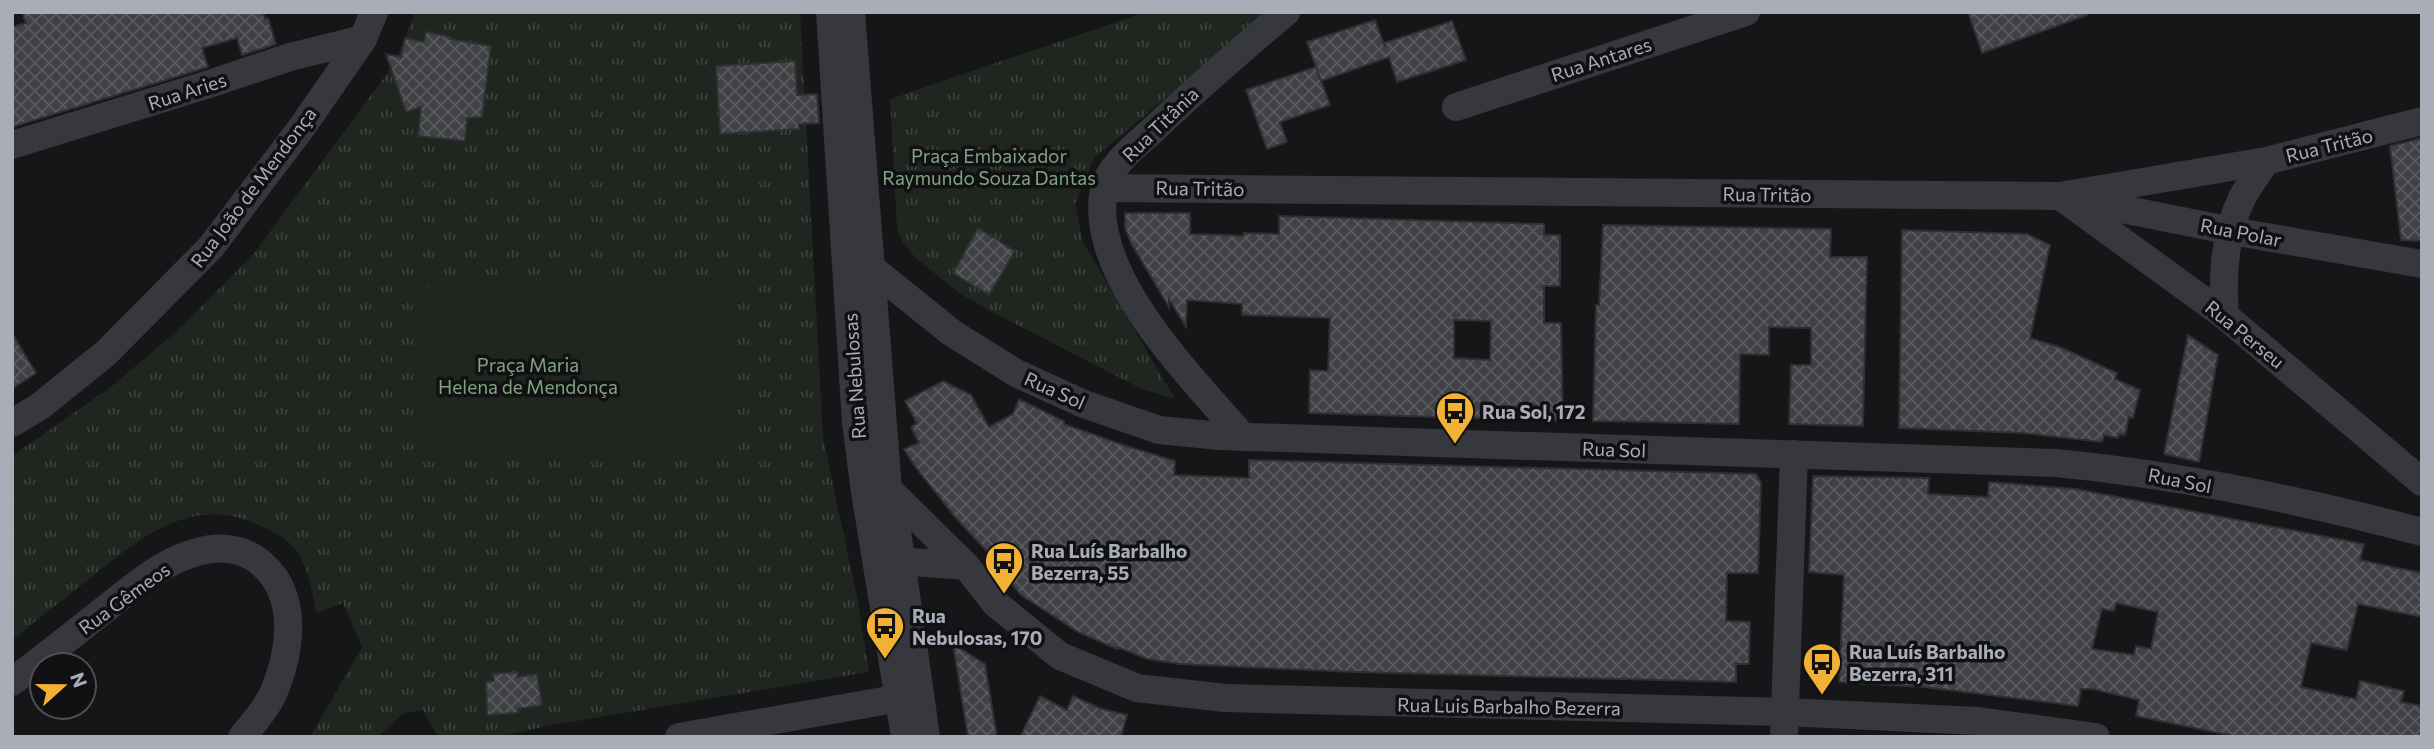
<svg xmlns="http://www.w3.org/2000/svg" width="2434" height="749" font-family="Commissioner,sans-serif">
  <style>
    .grass { fill: url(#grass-tufts) }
    .pitch { fill: #1e261f }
    .building { fill: url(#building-cross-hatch); stroke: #303034; stroke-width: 2; fill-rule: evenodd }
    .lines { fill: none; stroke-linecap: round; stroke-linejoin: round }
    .minor { stroke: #37383d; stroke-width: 28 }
    .labels { text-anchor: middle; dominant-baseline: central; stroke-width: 7; stroke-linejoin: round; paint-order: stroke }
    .street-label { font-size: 19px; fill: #a8adb8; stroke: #111113 }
    .park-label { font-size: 19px; fill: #7fa381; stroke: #111113 }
    .poi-label { font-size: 19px; font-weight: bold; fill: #a8adb8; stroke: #111113; text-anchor: start }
  </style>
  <defs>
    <pattern id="grass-tufts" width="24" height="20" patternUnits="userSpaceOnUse" patternTransform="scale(1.75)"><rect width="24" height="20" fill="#1e261f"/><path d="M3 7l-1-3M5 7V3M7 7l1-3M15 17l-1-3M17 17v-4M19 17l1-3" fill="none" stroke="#3c433d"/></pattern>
    <pattern id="building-cross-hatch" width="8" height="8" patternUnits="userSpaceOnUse" patternTransform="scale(1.75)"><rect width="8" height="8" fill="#404145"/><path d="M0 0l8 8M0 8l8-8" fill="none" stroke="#595a5e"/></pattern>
  </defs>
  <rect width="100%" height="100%" fill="#161618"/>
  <path class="grass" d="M415,12H800L823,438L857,597L869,672L547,726L498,737H438L423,710L404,713L377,737H310L362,647L343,603L317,613C304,559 305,542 249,521C186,497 134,543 88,580C62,600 37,620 12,640V456L111,387L178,330L237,271L255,252L386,75L399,53Z
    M1146,12H1268L1094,158L1075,204L1083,242L1175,399L1142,389L990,311L959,293L916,258L902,242L897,228L890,99Z"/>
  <path class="pitch" d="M734,279L739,454L417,462L412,287Z"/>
  <path class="building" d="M22,12H263L265,19L268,18L276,44L242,55L237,38L202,48L208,67L12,127V27L26,23Z
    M1968,12H2087V15L1982,53Z
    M1375,20L1385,47L1384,43L1452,21L1466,60L1397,82L1389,57L1321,81L1307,42Z
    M426,32L451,37L450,39L491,46L482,117L467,118L465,141L418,136L421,107L406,112L386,54L401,57L405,38L424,42Z
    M795,61L797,95L817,94L819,123L799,124V129L720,134L716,66Z
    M1316,67L1330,105L1280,122L1287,142L1267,149L1246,90Z
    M2422,138V241L2401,240L2390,146Z
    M1125,213H1190V234L1226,235L1243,236L1244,233L1279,234V216L1544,224V235H1560V286H1544V323H1561L1563,421L1309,413L1310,370L1328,371L1330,318L1242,315V304L1187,300L1186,327L1169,299V307L1131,243L1125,228ZM1454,320L1491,321L1490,360L1454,358Z
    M1603,225L1831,229L1830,257H1867L1863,426L1789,424L1791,365H1811V328L1769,327V355L1740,354L1739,424L1593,421L1596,305H1599Z
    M978,228L1015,251L989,295L953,273Z
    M1902,230L2027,234L2050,245L2030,338L2062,348L2117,373L2115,379L2140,390L2133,418L2129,417L2125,435L2119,434L2118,438L2104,435L2102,442L2023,433L1899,428Z
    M12,333L36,373L12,389Z
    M2188,335L2218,355L2199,462L2164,454Z
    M943,381L971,395L989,427L1013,414L1019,399L1064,421V424L1120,444L1175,461L1174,475L1249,478V460L1756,474L1761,483L1758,573H1727L1726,621L1750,622L1749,664H1736V682L1355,672L1179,664L1148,659L1117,647V649L1078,632L1021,595L996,566L998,563L955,517L914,465L904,449L919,443L911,427L917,423L905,401Z
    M1813,476L1929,478L1928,494L1988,497L1989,482L2076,489L2364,544L2360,560L2422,573V617L2358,604L2347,650L2311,643L2301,687L2356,699L2360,681L2404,691L2401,702L2422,706V737H2238L2136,716L2139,700L2093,689H2081L2078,706L1924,687L1839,682L1844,575L1809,572ZM2116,603L2158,612L2151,649L2136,646L2134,655L2092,649L2102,609L2114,611Z
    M953,644L985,664L997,737H968Z
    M517,672L518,677L537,674L542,705L518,709V713L487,715L486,682L494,681L493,674Z
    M1040,696L1067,710L1073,696L1102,709L1127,715L1121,737H1020Z"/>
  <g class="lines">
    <path class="minor" d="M830,12L856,423L865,492L905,737
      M851,12L888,489L896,524L926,737
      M1456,107L1746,12
      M12,145L206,85L290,57L363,39
      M1104,188L2060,196L2266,161L2422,121
      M2060,196L2225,316L2422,482
      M2077,200L2232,231L2422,264
      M846,267H870L952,333L1016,373L1084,404L1159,430L1220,436L2056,463C2179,475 2302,500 2422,532
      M2225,316C2222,277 2224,234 2242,198C2249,185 2258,173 2266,161
      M12,423L39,407L106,353L211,247L302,127L363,39L374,12
      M1243,437C1192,377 1087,275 1104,189C1109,165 1138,144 1155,128C1197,88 1241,50 1286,12
      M865,492L888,489L966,566L996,604L1060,656L1137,688L1225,698L1785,712L1978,721L2096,737
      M885,560L966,566
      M12,682C43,658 74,634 104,610C131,589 161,562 194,553C218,545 244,547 263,565C298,596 291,649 275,689C268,707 254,722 242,737
      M679,737L917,695
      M1784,737L1794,454"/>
  </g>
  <defs>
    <g id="bus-pin" transform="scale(2.0125)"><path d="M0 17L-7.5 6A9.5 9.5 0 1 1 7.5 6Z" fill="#f2b134" stroke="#111113"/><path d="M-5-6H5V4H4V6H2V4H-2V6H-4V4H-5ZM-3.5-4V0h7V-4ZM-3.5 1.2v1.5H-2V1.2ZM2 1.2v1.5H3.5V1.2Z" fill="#111"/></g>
  </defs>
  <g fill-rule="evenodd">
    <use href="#bus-pin" x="1455" y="411"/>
    <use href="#bus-pin" x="1004" y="561"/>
    <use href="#bus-pin" x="885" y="626"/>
    <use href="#bus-pin" x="1822" y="662"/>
  </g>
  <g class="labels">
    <g class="street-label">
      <text transform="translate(1601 59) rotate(-18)">Rua Antares</text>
      <text transform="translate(187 91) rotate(-18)">Rua Aries</text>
      <text transform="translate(1160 124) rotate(-44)">Rua Titânia</text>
      <text transform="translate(2329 145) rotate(-14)">Rua Tritão</text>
      <text transform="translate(253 187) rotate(-53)">Rua João de Mendonça</text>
      <text transform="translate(1200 188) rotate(1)">Rua Tritão</text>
      <text transform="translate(1767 194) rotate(1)">Rua Tritão</text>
      <text transform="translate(2241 232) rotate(11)">Rua Polar</text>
      <text transform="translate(2245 334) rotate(39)">Rua Perseu</text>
      <text transform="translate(854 376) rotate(-94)">Rua Nebulosas</text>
      <text transform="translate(1055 390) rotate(24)">Rua Sol</text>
      <text transform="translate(1614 449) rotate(2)">Rua Sol</text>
      <text transform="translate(2180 480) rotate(11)">Rua Sol</text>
      <text transform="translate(124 598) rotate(-36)">Rua Gêmeos</text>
      <text transform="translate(1509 706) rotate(1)">Rua Luis Barbalho Bezerra</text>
    </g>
    <g class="park-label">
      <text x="989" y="155">Praça Embaixador<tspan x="989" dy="22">Raymundo Souza Dantas</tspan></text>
      <text x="528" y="364">Praça Maria<tspan x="528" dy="22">Helena de Mendonça</tspan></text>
    </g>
    <g class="poi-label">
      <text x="1482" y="411">Rua Sol, 172</text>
      <text x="1031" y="550">Rua Luís Barbalho<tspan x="1031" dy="22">Bezerra, 55</tspan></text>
      <text x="912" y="615">Rua<tspan x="912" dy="22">Nebulosas, 170</tspan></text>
      <text x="1849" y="651">Rua Luís Barbalho<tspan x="1849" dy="22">Bezerra, 311</tspan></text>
    </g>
  </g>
  <rect width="2434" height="749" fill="none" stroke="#a8adb8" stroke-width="28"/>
  <g transform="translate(63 686) rotate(69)"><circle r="33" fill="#111113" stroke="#4d4f55" stroke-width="2"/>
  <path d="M0-5L12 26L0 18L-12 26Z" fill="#f2b134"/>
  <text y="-10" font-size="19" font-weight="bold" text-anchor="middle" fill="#a8adb8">N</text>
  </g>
</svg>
